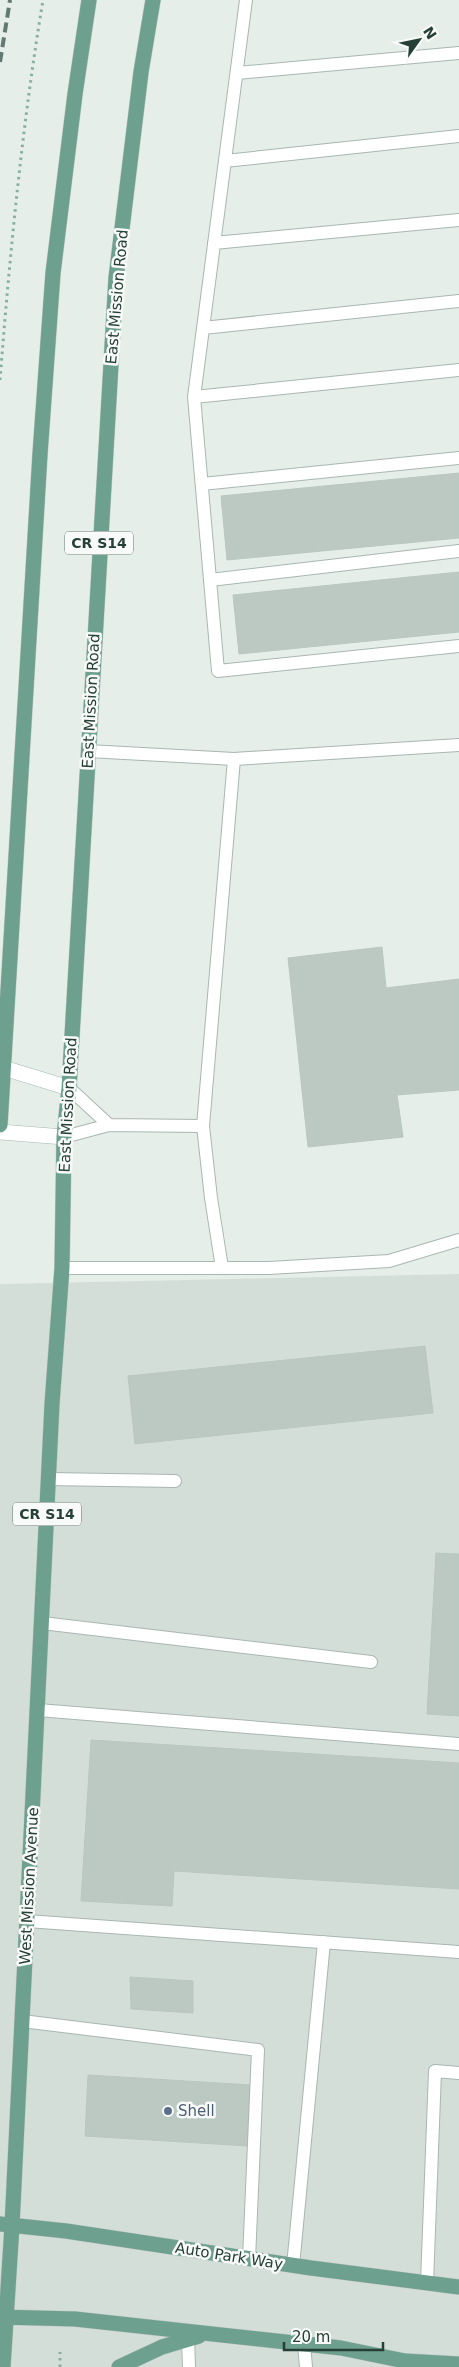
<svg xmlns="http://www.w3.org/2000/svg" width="459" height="2367" font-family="'DejaVu Sans',sans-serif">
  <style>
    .built { fill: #d4ded9 }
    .building { fill: #bcc9c3; stroke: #b9c7c0 }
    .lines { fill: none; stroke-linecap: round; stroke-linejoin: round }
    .lane-casing { stroke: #a9b6b1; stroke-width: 14 }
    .secondary-casing { stroke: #a5b9b1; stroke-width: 16 }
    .primary-casing { stroke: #c2c9c7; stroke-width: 16 }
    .path { stroke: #89afa1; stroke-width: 3; stroke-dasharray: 2.5 4; stroke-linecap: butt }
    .lane { stroke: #fff; stroke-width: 12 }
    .secondary { stroke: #fff; stroke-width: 15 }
    .primary { stroke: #6ea090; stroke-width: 15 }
    .rail { stroke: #617a72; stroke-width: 4; stroke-dasharray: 10 5; stroke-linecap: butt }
    .service-dot { fill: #5c6f8a; stroke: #f7faf8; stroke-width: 2 }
    .labels { text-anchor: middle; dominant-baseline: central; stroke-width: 5; stroke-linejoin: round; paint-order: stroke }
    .shield { fill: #f7faf8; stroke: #657771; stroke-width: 1 }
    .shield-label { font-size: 14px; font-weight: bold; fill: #263f37 }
    .street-label { font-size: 15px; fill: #263f37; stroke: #f7faf8 }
    .service-label { font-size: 15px; fill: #4e5e75; stroke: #f7faf8; text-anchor: start }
  </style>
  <rect width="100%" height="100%" fill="#e6eeea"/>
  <path class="built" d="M459,1274V2367H0V1284Z"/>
  <path class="building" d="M459,473V538L227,560L221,496Z
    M459,572V632L239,654L233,595Z
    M382,947L386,988L459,979V1090L397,1095L403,1137L308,1147L288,958Z
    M425,1346L433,1413L135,1444L128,1376Z
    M436,1553L459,1554V1716L427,1714Z
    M91,1740L459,1763V1889L174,1871L172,1906L81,1901Z
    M130,1977L193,1981V2013L131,2009Z
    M88,2075L251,2085L248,2146L85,2136Z"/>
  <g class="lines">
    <g class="lane-casing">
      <path id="lane" d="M246,0L194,397L218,671L459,646
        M237,73L459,53
        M225,161L459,136
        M214,243L459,220
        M203,328L459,301
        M194,397L459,370
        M202,484L459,458
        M210,580L459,551
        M459,745L234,759L203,1126L211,1198L222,1268H269L389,1261L459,1240
        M88,751L234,759
        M69,1088L109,1125
        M64,1137L109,1125L203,1126
        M62,1268H222
        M48,1479L175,1481
        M42,1623L371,1662
        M38,1710L459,1744
        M27,1921L459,1952
        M22,2021L258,2050L249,2259
        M293,2266L324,1942
        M427,2283L435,2071L459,2073
        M188,2339L189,2367
        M304,2344L306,2367"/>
    </g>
    <g class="secondary-casing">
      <path id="secondary" d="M0,1067L69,1088
        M0,1132L64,1137"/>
    </g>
    <g class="primary-casing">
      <path id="primary" d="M0,1125L40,454L53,273L75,94L89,0
        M0,2224L66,2231L311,2268L459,2287
        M0,2317L75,2319L341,2348L405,2361L459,2364
        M3,2367L12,2226L52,1404L62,1268L64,1137L69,1088L116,278L141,72L153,0
        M119,2367L162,2347L199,2336"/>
    </g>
    <path class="path" d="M0,380C10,253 22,126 43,0
      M60,2367V2352"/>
    <use href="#lane" class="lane"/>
    <use href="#secondary" class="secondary"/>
    <use href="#primary" class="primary"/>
    <path class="rail" d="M0,62L10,0"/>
  </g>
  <circle class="service-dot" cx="168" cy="2111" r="5"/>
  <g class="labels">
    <g class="shield">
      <rect x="65" y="531.5" width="68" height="23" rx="4"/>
      <rect x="13" y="1502.5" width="68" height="23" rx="4"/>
    </g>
    <g class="shield-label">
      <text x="99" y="543">CR S14</text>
      <text x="47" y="1514">CR S14</text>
    </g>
    <g class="street-label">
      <text transform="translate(117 297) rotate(-85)">East Mission Road</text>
      <text transform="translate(91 701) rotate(-87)">East Mission Road</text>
      <text transform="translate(68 1105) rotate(-87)">East Mission Road</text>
      <text transform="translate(29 1886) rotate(-87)">West Mission Avenue</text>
      <text transform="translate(229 2256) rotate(9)">Auto Park Way</text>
    </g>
    <g class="service-label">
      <text x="178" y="2111">Shell</text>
    </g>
  </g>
  <g transform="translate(419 40) rotate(57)" stroke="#f7faf8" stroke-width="4" paint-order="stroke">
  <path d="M0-4L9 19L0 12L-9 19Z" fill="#263f37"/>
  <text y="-8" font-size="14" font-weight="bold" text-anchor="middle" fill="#263f37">N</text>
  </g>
  <path d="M284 2342v8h99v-8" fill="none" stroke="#263f37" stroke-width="2.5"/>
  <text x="292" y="2342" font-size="15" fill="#263f37" stroke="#f7faf8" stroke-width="4" paint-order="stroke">20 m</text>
</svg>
